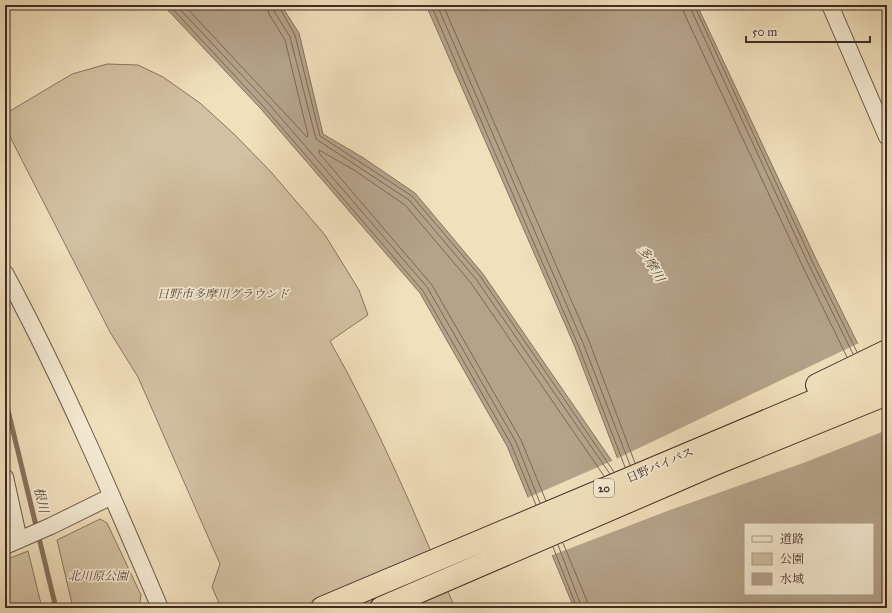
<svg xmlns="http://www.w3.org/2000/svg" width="892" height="613" font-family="'IM FELL Great Primer','Noto Serif JP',serif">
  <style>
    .green { fill: #d2c1a2; stroke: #887664 }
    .water { fill: #b4a389; stroke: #857361; fill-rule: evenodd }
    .pier { fill: #f0e0bc }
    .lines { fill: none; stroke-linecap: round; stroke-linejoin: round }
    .shore { stroke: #7a6857; stroke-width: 1 }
    .stream { stroke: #857361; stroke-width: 5 }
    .street-casing { stroke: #6b594b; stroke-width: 18 }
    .highway-casing { stroke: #3f2c25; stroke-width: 24 }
    .street { stroke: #f5ebd3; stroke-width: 16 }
    .highway { stroke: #f0e0bc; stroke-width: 22 }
    .labels { text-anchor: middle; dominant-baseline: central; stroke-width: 3.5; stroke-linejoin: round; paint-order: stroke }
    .shield { fill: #f5ebd3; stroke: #766559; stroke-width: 1 }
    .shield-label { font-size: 11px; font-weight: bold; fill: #3f2c25 }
    .park-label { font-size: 12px; font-style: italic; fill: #5c4a3e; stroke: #f5ebd3 }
    .street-label { font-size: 12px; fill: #3f2c25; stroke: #f5ebd3 }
    .water-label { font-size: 13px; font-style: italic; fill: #5c4a3e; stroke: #f5ebd3 }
  </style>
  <rect width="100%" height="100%" fill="#f0e0bc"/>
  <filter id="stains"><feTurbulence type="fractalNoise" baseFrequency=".005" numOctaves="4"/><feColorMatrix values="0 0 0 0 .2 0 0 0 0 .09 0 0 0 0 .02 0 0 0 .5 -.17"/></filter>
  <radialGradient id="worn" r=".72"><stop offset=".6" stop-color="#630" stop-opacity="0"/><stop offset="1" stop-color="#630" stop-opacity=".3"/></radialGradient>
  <path class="green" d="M107,64L138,65L163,77L200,103L235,135L271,172L325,235L359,290L368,315L330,341C378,426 417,518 455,608H221L212,587L220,564L138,377L110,332L5,127V114L72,74Z
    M100,519L107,523L141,595L139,608H73L57,540Z
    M28,551L42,608H5V560Z"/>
  <path class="water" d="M163,5H281L299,33L323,134L362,157L415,193L483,274L627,483L575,347L426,5H697L816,259L887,403V608H574L507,446L420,293L261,109ZM745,524H873V594H745Z"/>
  <path class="pier" d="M859,343L887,399V430L806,462L670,510L550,556L527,498L614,460L620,469L616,459Z"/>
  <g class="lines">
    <path class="shore" d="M169,5L264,107L423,291L511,444L536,505
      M176,5L268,103L427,287L516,442L540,503
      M184,5L307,137L308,135L285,40L269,14L267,5
      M273,5L274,11L290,37L316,139L409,200L476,279L610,474
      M278,5L295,35L320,136L412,196L480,276L614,472
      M431,5L578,345L625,467
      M437,5L583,343L630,465
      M443,5L589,341L635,463
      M683,5L684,13L802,265L847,357
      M689,5L808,263L853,354
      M694,5L812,261L857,352
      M546,501L521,440L432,285L319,153V150L354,170L405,205L471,283L604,476
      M563,543L587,601L588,608
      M558,545L582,608
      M553,547L577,608"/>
    <path class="stream" d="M5,398L56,608"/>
    <g class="street-casing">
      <path id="street" d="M830,5L887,137
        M5,273C63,381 112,495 160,608
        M5,477L19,540
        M5,546L51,526L112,496"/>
    </g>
    <g class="highway-casing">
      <path id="highway" d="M817,385L887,351
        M322,608L887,370
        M381,608L715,464L887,394"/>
    </g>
    <use href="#street" class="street"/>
    <use href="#highway" class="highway"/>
  </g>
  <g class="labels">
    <rect class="shield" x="594" y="479" width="20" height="18" rx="3"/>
    <g class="shield-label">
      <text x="604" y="488">20</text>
    </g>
    <g class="park-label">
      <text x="223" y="294">日野市多摩川グラウンド</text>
      <text x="98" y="576">北川原公園</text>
    </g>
    <g class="street-label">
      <text transform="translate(660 465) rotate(-23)">日野バイパス</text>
    </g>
    <g class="water-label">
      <text transform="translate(651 264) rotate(60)">多摩川</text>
      <text transform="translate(41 500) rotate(76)">根川</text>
    </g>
  </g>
  <rect width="892" height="613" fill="none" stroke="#f0e0bc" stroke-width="20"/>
  <rect x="6" y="6" width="880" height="601" fill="none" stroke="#3f2c25" stroke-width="2"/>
  <rect x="10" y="10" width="872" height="593" fill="none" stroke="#3f2c25"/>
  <rect x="744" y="523" width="130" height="72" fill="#f5ebd3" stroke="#ac9f8d"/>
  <rect x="752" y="536" width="20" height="6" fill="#f5ebd3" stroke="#ac9f8d"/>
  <text x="780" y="543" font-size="12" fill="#3f2c25">道路</text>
  <rect x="752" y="553" width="20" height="12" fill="#d2c1a2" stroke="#ac9f8d"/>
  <text x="780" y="563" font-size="12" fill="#3f2c25">公園</text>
  <rect x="752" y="573" width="20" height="12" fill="#b4a389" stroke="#ac9f8d"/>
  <text x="780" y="583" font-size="12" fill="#3f2c25">水域</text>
  <path d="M746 36v6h124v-6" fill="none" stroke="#3f2c25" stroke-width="2"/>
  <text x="752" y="36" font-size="12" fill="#3f2c25" stroke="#f5ebd3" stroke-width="3" paint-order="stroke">50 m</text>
  <rect width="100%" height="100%" filter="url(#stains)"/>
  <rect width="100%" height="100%" fill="url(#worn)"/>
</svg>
